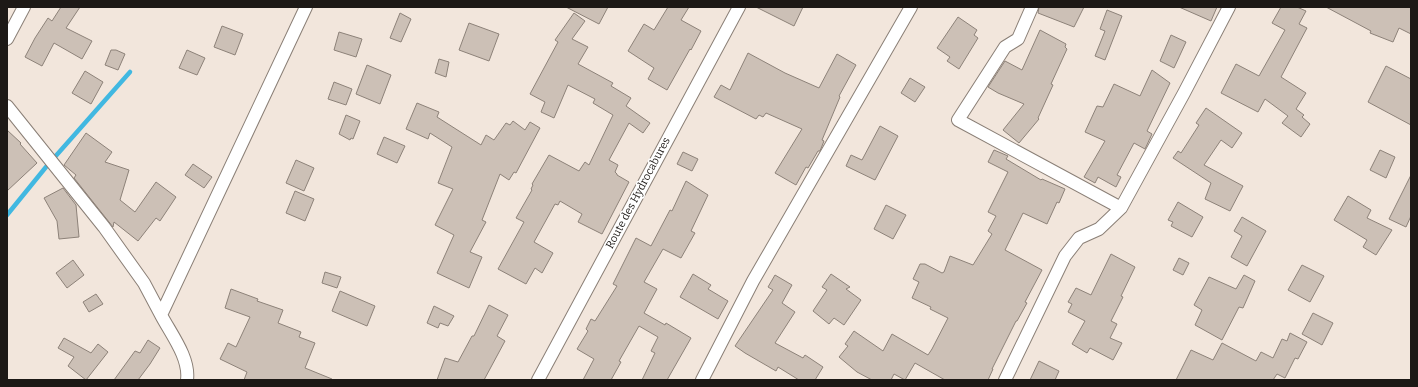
<svg xmlns="http://www.w3.org/2000/svg" width="1418" height="387" font-family="Bitter,serif">
  <style>
    .lines { fill: none; stroke-linecap: round; stroke-linejoin: round }
    .stream { stroke: #41b8e1; stroke-width: 4.5 }
    .building { fill: #ccc0b6; stroke: #8d8279 }
    .minor-casing { stroke: #8a7f76; stroke-width: 14 }
    .minor { stroke: #fff; stroke-width: 12 }
    .labels { text-anchor: middle; dominant-baseline: central; stroke-width: 3; stroke-linejoin: round; paint-order: stroke }
    .street-label { font-size: 11px; fill: #1d1916; stroke: #fff }
  </style>
  <rect width="100%" height="100%" fill="#f2e6dc"/>
  <g class="lines">
    <path class="stream" d="M7,215L46,167L130,72"/>
  </g>
  <path class="building" d="M61,7H80L66,28L92,41L82,59L54,43L42,66L25,57L35,38L48,18L52,21Z
    M566,7H608L599,24Z
    M668,7H689L681,20L701,31L691,50L690,49L667,90L648,79L654,68L628,51L644,24L654,30Z
    M756,7H803L794,26Z
    M1039,7H1084L1074,27L1038,13Z
    M1179,7H1217L1211,21Z
    M1281,7H1297L1306,11L1299,24L1307,28L1281,77L1306,93L1296,109L1304,115L1302,117L1310,124L1301,137L1282,123L1288,116L1265,99L1258,112L1221,93L1236,64L1259,76L1285,30L1272,23Z
    M1326,7H1411V34L1399,28L1393,42L1370,33L1371,31Z
    M1107,10L1122,16L1105,60L1095,56L1105,31L1100,29Z
    M400,13L411,19L401,42L390,38Z
    M574,13L585,21L572,39L588,47L578,64L613,83L611,86L631,98L626,106L650,123L643,133L629,123L609,160L618,165L615,172L617,174V175L629,182L602,234L578,222L582,214L560,201L558,205L555,204L534,242L553,253L542,273L535,268L526,284L498,269L524,222L516,218L532,190L531,189L533,185L532,184L549,155L579,171L585,162L589,165L613,115L593,103L595,99L568,85L554,118L541,112L545,102L530,94L558,42L555,40Z
    M958,17L977,30L974,35L978,38L959,69L947,61L950,57L937,48Z
    M469,23L499,34L489,61L459,50Z
    M222,26L243,34L235,55L214,47Z
    M1040,30L1066,44L1065,47L1067,49L1051,84L1053,85L1038,118L1039,119L1019,143L1003,130L1024,104L998,93L988,87L1005,61L1022,70Z
    M339,32L362,39L356,57L334,50Z
    M1171,35L1186,42L1174,68L1160,61Z
    M111,50H116L125,54L118,70L105,65Z
    M187,50L205,58L197,75L179,68Z
    M748,53L785,73L819,88L837,54L856,65L839,96L840,97L822,140L824,141L820,151H818L808,168L806,167L796,185L775,173L802,129L766,113L763,117L759,115L756,119L714,97L721,85L730,90Z
    M439,59L449,62L446,77L435,73Z
    M367,65L391,75L380,104L356,94Z
    M1386,66L1411,79V125L1368,102Z
    M1152,70L1170,83L1147,131L1152,134L1145,149L1134,143L1117,175L1121,177L1116,187L1098,177L1095,183L1084,177L1105,141L1085,132L1097,106L1103,107L1114,84L1140,96Z
    M85,71L103,82L91,104L72,93Z
    M910,78L925,87L915,102L901,93Z
    M334,82L352,89L346,105L328,99Z
    M417,103L439,112L437,117L481,145L486,135L494,140L506,123L510,125L513,121L525,130L530,122L540,128L516,173L514,172L509,180L500,174L482,220L486,222L470,252L482,257L469,288L437,273L454,235L435,225L453,189L438,183L452,147L430,133L428,139L406,129Z
    M1206,108L1242,133L1232,148L1221,140L1204,165L1243,186L1230,211L1205,199L1211,183L1173,158L1178,151L1181,153L1199,125L1196,123Z
    M346,115L360,121L353,139L351,138L350,140L339,134Z
    M880,126L898,136L875,180L846,166L851,155L862,160Z
    M7,130L21,143L20,144L37,163L7,191Z
    M86,133L112,152L105,162L129,170L120,200L135,212L156,182L176,197L160,221L156,218L138,241L114,222L113,227L74,178L76,175L64,165Z
    M384,137L405,146L397,163L377,154Z
    M994,150L1008,156L1006,159L1041,180L1042,179L1065,189L1059,203L1057,202L1047,224L1023,213L1005,250L1042,270L1025,302L1027,303L1017,321H1016L992,369H993L988,380H945L915,363L905,380L894,374L891,380H872L857,372L839,357L848,346L845,344L854,331L883,351L892,334L928,355L932,349L948,318L930,309L931,307L912,298L919,282L913,279L920,264H925L942,273L944,272L950,256L973,265L992,234L988,231L996,216L988,212L1008,172L988,162Z
    M1380,150L1395,157L1386,178L1370,170Z
    M683,152L698,159L692,171L677,164Z
    M296,160L314,168L304,191L286,183Z
    M193,164L212,177L204,188L185,175Z
    M1411,175V216L1406,227L1389,219Z
    M686,181L708,195L691,231L695,233L681,258L663,249L644,282L657,289L644,313L665,325L666,323L691,338L667,380H642L655,353L651,351L658,337L639,326L619,361L621,362L611,380H583L594,359L577,349L588,331L586,329L591,319L595,321L617,286L613,284L636,238L651,246L670,210L672,211Z
    M63,188L76,205L79,237L59,239L57,221L44,198Z
    M295,191L314,199L305,221L286,213Z
    M1348,196L1371,210L1367,218L1392,230L1376,255L1363,247L1367,240L1334,220Z
    M1178,202L1203,217L1192,237L1171,226L1173,222L1168,220Z
    M886,205L906,215L893,239L874,229Z
    M1242,217L1266,231L1247,266L1231,257L1242,236L1234,231Z
    M1111,254L1135,267L1121,296L1123,297L1111,321L1117,324L1110,338L1122,343L1113,360L1090,348L1087,353L1072,344L1085,321L1068,312L1072,304L1068,302L1076,288L1091,295Z
    M1179,258L1189,263L1183,275L1173,270Z
    M73,260L84,275L67,288L56,273Z
    M1302,265L1324,276L1310,302L1288,290Z
    M325,272L341,277L337,288L322,283Z
    M693,274L711,285L708,289L728,301L718,319L680,297Z
    M831,274L850,287L846,289L861,300L844,325L834,318L829,324L813,311L827,290L822,287Z
    M775,275L792,285L782,303L795,312L775,343L803,358L805,355L823,367L815,380H799L778,367L776,371L745,353L735,346L773,290L768,287Z
    M1244,275L1255,281L1243,308L1239,307L1222,340L1195,325L1202,310L1194,305L1209,277L1236,289Z
    M231,289L258,299L257,301L283,310L278,323L301,332L299,337L315,343L305,368L332,379V380H244L247,372L220,359L228,343L236,347L250,317L225,308Z
    M340,291L375,306L367,326L332,311Z
    M96,294L103,304L89,312L83,302Z
    M489,305L508,315L497,336L505,341L484,380H437L445,358L458,362L472,336H474Z
    M434,306L454,316L448,326L440,323L438,328L427,323Z
    M1313,313L1333,323L1322,345L1302,334Z
    M1290,333L1307,342L1298,359L1295,358L1285,378L1277,374L1273,380H1176L1191,350L1213,360L1222,343L1256,361L1261,352L1273,358L1282,339L1287,341Z
    M64,338L91,353L98,344L108,352L86,380L68,366L74,357L58,348Z
    M148,340L160,348L150,364L138,380H114L135,351L140,353Z
    M1039,361L1059,371L1055,380H1030Z"/>
  <g class="lines">
    <g class="minor-casing">
      <path id="minor" d="M1032,7L1018,39L1005,47L958,120L1121,208
        M7,39L24,7
        M7,106L104,227L144,283L161,315
        M187,380C190,358 171,334 161,315L306,7
        M538,380L739,7
        M702,380L753,281L911,7
        M1005,380L1065,256L1079,238L1099,229L1121,208L1184,93L1229,7"/>
    </g>
    <use href="#minor" class="minor"/>
  </g>
  <g class="labels">
    <g class="street-label">
      <text transform="translate(638 193) rotate(-62)">Route des Hydrocabures</text>
    </g>
  </g>
  <rect width="1418" height="387" fill="none" stroke="#1d1916" stroke-width="16"/>
</svg>
